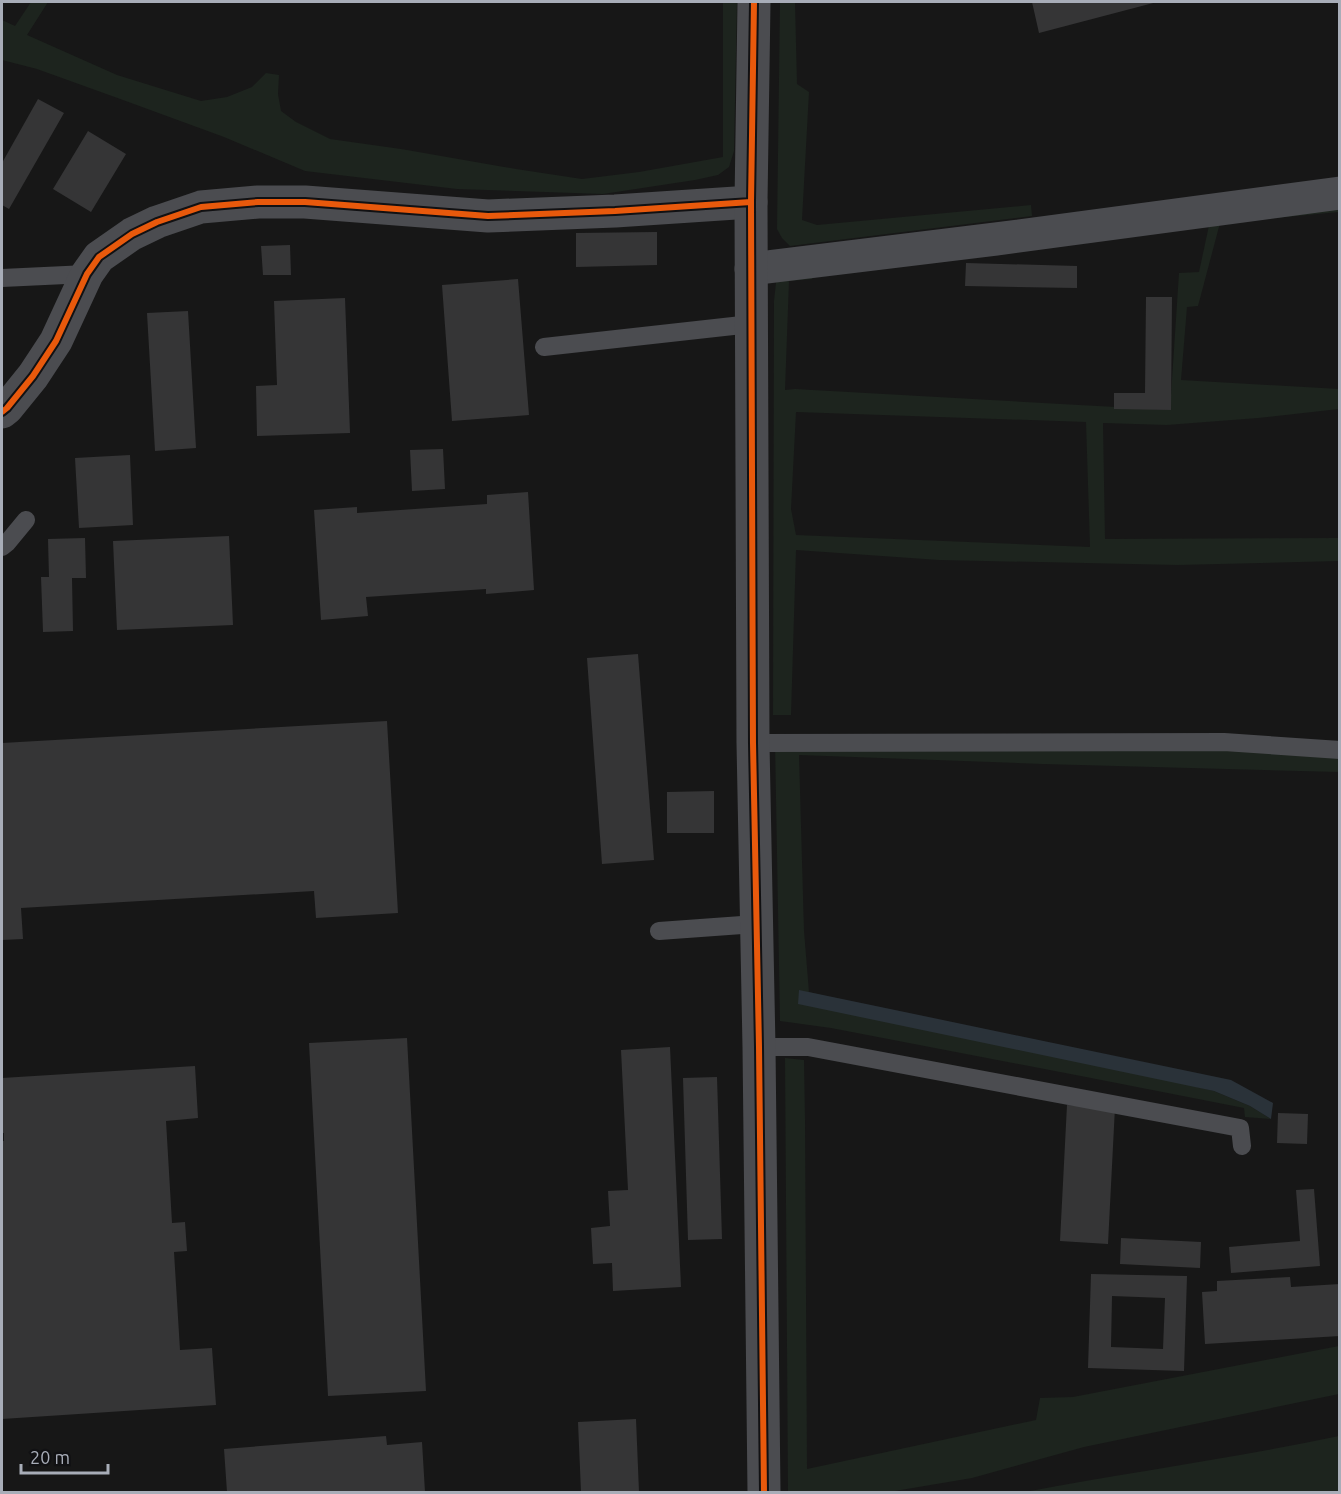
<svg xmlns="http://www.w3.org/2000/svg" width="1341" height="1494" font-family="Ubuntu,sans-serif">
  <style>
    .green { fill: #1d241e; fill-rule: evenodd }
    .water { fill: #2a3239 }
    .building { fill: #353536; fill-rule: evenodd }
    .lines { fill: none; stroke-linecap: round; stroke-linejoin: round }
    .service { stroke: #4b4c50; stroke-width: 18 }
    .minor { stroke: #4b4c50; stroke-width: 33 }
    .tertiary { stroke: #4b4c50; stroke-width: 33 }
    .cycleway-casing { stroke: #111113; stroke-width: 10 }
    .cycleway { stroke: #e8590c; stroke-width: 6 }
  </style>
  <rect width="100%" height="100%" fill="#171717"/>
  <path class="green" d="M31,2H48L27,35L117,75L201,101L227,97L252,87L266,73L279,75L278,94L281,111L296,122L330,139L401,149L516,169L582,179L639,172L723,157V2H737L734,151L729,167L718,175L695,180L603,194L457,189L305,171L224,137L123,100L37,69L2,60V20L15,26Z
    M780,2H795L797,84L809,92L802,220L817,225L1031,205L1032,216L790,246L782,238L777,229Z
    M1339,203V212L1220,223L1198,306L1187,307L1181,380L1339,389V409L1258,418L1167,425L1103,423L1105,539L1339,538V561L1178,565L939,560L796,550L791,715H773L774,301L776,283L779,273L816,269L812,279L789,281L785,390L795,389L1170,410L1179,273L1199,272L1211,216ZM796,412L1086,422L1090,547L796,535L791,509Z
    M775,742L1339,744V772L1043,764L799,755L804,931L809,992L1214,1091L1250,1106L1271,1119L1245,1117L1244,1108L1086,1077L831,1028L780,1021Z
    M785,1058L804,1060L805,1119L807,1469L1036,1420L1040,1398L1073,1397L1339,1346V1394L1084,1447L972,1478L889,1492H788Z
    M1339,1436V1492H1025C1130,1472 1235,1458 1339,1436Z"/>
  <path class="water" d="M799,990L1231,1080L1273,1103L1271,1119L1250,1106L1214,1091L798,1004Z"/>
  <path class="building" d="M1032,2H1157L1039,33Z
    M38,99L64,113L9,209L2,205V163Z
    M88,131L126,154L91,212L53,189Z
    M657,232V265L576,267V233Z
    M290,245L291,275H263L261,246Z
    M966,263L1077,266V288L965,286Z
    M518,279L529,415L452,421L442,285Z
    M1146,297H1172L1171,410L1114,409V393H1145Z
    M345,298L350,433L257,436L256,386L277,385L274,301Z
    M188,311L196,448L155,451L147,313Z
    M443,449L445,489L412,491L410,450Z
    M130,455L133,525L79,528L75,458Z
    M528,492L534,590L486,594V589L366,597L368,616L321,620L314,510L357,507V513L487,504V495Z
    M229,536L233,625L117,630L113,541Z
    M85,538L86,578H72L73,631L43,632L41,577H49L48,539Z
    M638,654L654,860L602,864L587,658Z
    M387,721L398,913L316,918L314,891L21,908L23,939L2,940V743Z
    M714,791V833H667V792Z
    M407,1038L426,1391L328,1396L309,1043Z
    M670,1047L681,1287L613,1291L612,1263L593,1264L591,1228L610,1226L608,1191L628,1190L621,1050Z
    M195,1066L198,1118L166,1121L172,1223L185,1222L187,1251L174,1252L180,1350L212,1348L216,1405L2,1419V1141H4V1133H2V1078Z
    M717,1077L722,1239L688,1240L683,1078Z
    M1067,1105L1115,1107L1108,1244L1060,1241Z
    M1278,1113L1308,1114L1307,1144L1277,1143Z
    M1314,1189L1320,1266L1231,1273L1229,1247L1300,1241L1296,1190Z
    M1121,1238L1201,1242L1200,1268L1120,1264Z
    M1091,1274L1187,1276L1184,1371L1088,1368ZM1112,1296L1165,1298L1163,1349L1111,1347Z
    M1290,1277L1291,1287L1340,1284V1336L1205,1344L1202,1292L1217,1291V1281Z
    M636,1419L639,1492H581L578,1422Z
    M386,1436L387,1445L422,1442L425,1492H227L224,1449Z"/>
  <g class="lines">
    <path class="service" d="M2,278L87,274
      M544,347L751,324
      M2,547L7,543L26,520
      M753,743L1224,742L1340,750
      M659,931L756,924
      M759,1047H808L1240,1128L1242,1146"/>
    <path class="minor" d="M751,269L996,239L1340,193
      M2,412L7,408L33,376L56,341L87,274L99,257L132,234L157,222L201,207L258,202H305L488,216L615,211L751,202"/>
    <path class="tertiary" d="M754,2L751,202L753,743L759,1047L764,1492"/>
    <g class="cycleway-casing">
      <path id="cycleway" d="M754,2L751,202L753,743L759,1047L764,1492
        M2,412L7,408L33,376L56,341L87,274L99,257L132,234L157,222L201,207L258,202H305L488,216L615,211L751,202"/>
    </g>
    <use href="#cycleway" class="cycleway"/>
  </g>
  <rect width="1341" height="1494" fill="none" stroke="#a8adb8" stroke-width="6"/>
  <path d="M21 1464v9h87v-9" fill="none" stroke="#a8adb8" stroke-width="3"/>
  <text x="30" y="1464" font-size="18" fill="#a8adb8" stroke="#111113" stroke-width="4.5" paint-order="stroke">20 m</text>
</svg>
